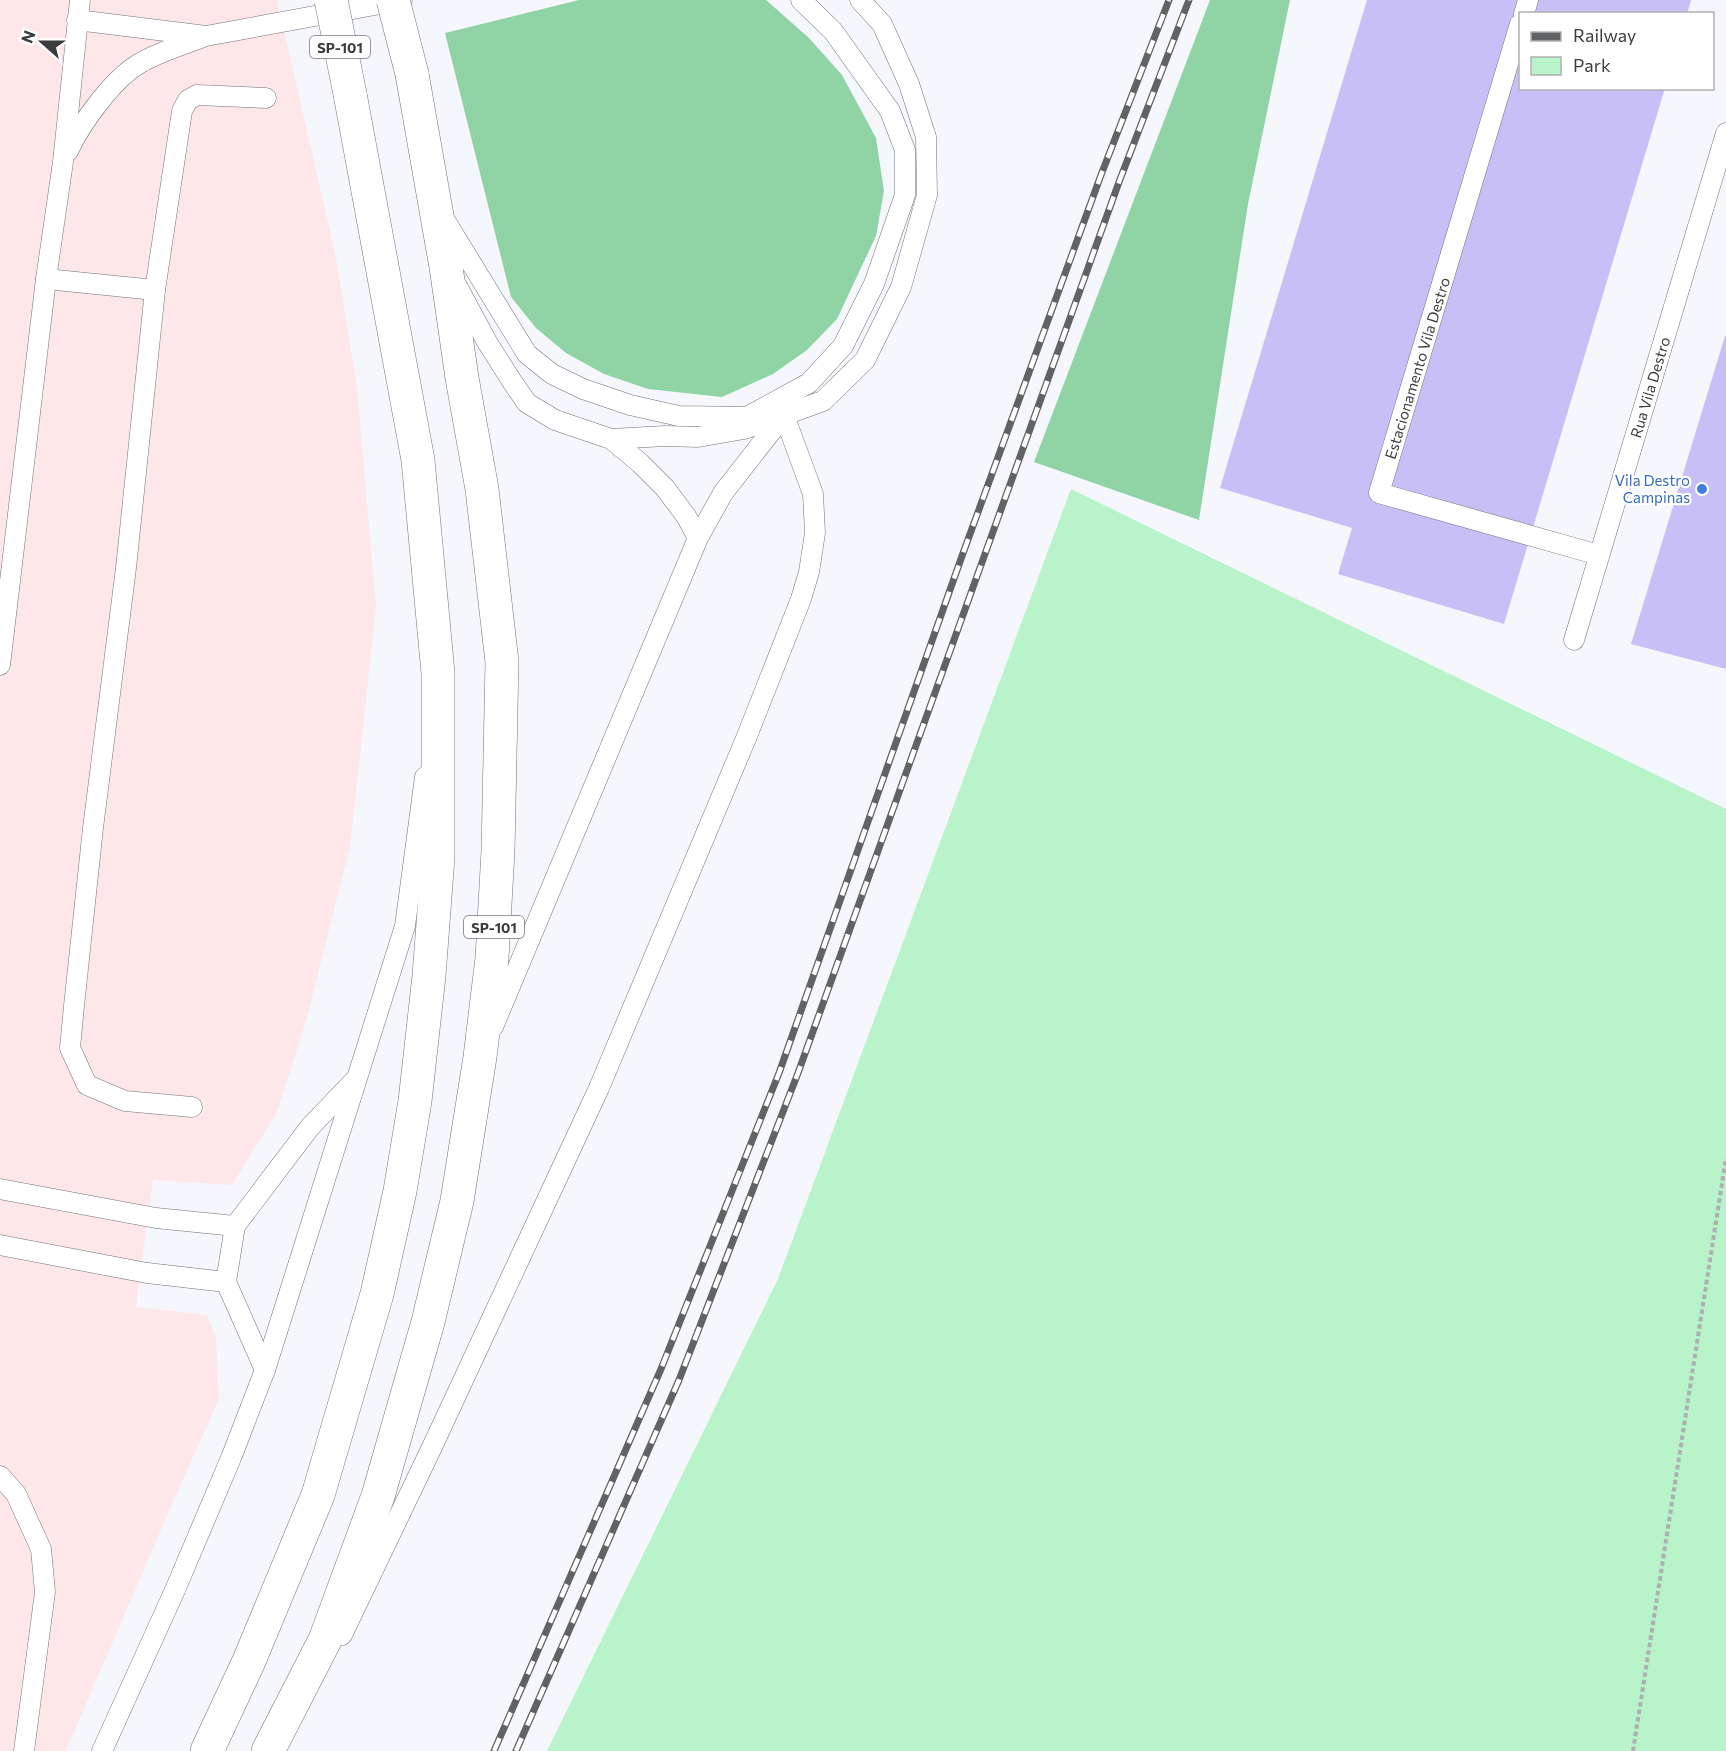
<svg xmlns="http://www.w3.org/2000/svg" width="1726" height="1751" font-family="Commissioner,sans-serif">
  <style>
    .industrial { fill: #fde7e9 }
    .green { fill: #b8f3ca }
    .forest { fill: #90d3a5 }
    .building { fill: #c7bff5 }
    .lines { fill: none; stroke-linecap: round; stroke-linejoin: round }
    .service-casing { stroke: #707276; stroke-width: 21 }
    .trunk-casing { stroke: #707276; stroke-width: 34 }
    .path { stroke: #aeafb3; stroke-width: 4; stroke-dasharray: 4.5 3; stroke-linecap: butt }
    .service { stroke: #fff; stroke-width: 20 }
    .trunk { stroke: #fff; stroke-width: 33 }
    .rail-casing { stroke: #616264; stroke-width: 7 }
    .rail { stroke: #fff; stroke-width: 4.5; stroke-dasharray: 14; stroke-linecap: butt }
    .trunk-bridge-casing { stroke: #707276; stroke-width: 34; stroke-linecap: butt }
    .trunk-bridge { stroke: #fff; stroke-width: 33 }
    .shop-dot { fill: #3f7fe0; stroke: #fff; stroke-width: 2 }
    .labels { text-anchor: middle; dominant-baseline: central; stroke-width: 4.5; stroke-linejoin: round; paint-order: stroke }
    .shield { fill: #fff; stroke: #767677; stroke-width: 1.5 }
    .shield-label { font-size: 14px; font-weight: bold; fill: #3b3c3d }
    .street-label { font-size: 15px; fill: #3b3c3d; stroke: #fff }
    .shop-label { font-size: 15px; fill: #366cbe; stroke: #fff; text-anchor: end }
  </style>
  <rect width="100%" height="100%" fill="#f5f7fc"/>
  <path class="industrial" d="M0,0H277L336,257L357,387L376,607L350,847L307,1018L277,1112L232,1185L153,1180L136,1307L207,1315L216,1338L219,1399L172,1504L66,1751H0Z"/>
  <path class="green" d="M1071,489L1726,809V1751H547L778,1279Z"/>
  <path class="forest" d="M579,0H766L809,38L842,75L876,138L884,191L876,236L837,319L807,350L773,374L722,397L648,389L604,374L566,353L536,328L511,297L445,33Z
    M1210,0H1290L1248,204L1199,520L1034,462Z"/>
  <path class="building" d="M1367,0H1691L1687,14H1520V88H1665L1504,624L1338,574L1352,528L1220,488Z
    M1725,336H1726V669L1631,644Z"/>
  <g class="lines">
    <g class="service-casing">
      <g id="service">
        <path d="M1524,14L1528,0"/>
        <path d="M77,20L206,36L402,0"/>
        <path d="M1520,24L1379,493L1599,555"/>
        <path d="M68,151C81,123 114,77 142,62C161,51 183,45 203,37"/>
        <path d="M446,222L527,354L552,374L583,389L630,405L679,416L747,417L809,383L843,346L874,284L905,195V150L890,111L833,31L801,0"/>
        <path d="M46,279L155,290"/>
        <path d="M457,286L487,342L513,383L527,403L555,420L611,439L640,463L665,488L686,516L698,538L493,1027"/>
        <path d="M698,538L723,493L784,415L823,401L865,360L901,287L927,195L926,137L909,84L882,24L860,0"/>
        <path id="s1" d="M1574,640L1726,133"/>
        <path d="M0,665L46,279L63,162L80,0"/>
        <path d="M192,1107L125,1101L87,1085L70,1048L74,1006L93,828L126,568L155,290L182,111L188,100L197,95L266,98"/>
        <path d="M0,1189L156,1218L235,1226"/>
        <path d="M0,1245L147,1273L226,1282"/>
        <path d="M265,1370L226,1282L235,1226L310,1127L354,1081"/>
        <path d="M0,1476L16,1494L41,1549L45,1592L24,1751"/>
        <path d="M342,1635L433,1445L599,1088L747,736L801,599L809,572L815,533L813,494L784,415L744,429L698,437L665,436L611,439"/>
        <path d="M102,1751L175,1590L231,1458L265,1370L405,926L425,777"/>
      </g>
    </g>
    <g class="trunk-casing">
      <path id="trunk" d="M207,1751L249,1661L318,1495L377,1294L400,1191L415,1101L429,976L438,857V673L418,460L350,94
        M268,1751L325,1640L378,1496L428,1322L457,1201L480,1057L492,958L498,851L502,662L482,489L462,378L446,267L412,74"/>
    </g>
    <path class="path" d="M1633,1751L1726,1158"/>
    <use href="#service" class="service"/>
    <use href="#trunk" class="trunk"/>
    <g class="rail-casing">
      <path id="rail" d="M494,1751L661,1369L779,1073L962,556L1101,175L1169,0
        M516,1751L679,1380L798,1073L1119,182L1189,0"/>
    </g>
    <use href="#rail" class="rail"/>
    <g class="trunk-bridge-casing">
      <path id="trunk-bridge" d="M331,0L350,94
        M393,0L412,74"/>
    </g>
    <use href="#trunk-bridge" class="trunk-bridge"/>
  </g>
  <circle class="shop-dot" cx="1702" cy="489" r="6"/>
  <g class="labels">
    <g class="shield">
      <rect x="310" y="36" width="60" height="22" rx="4.5"/>
      <rect x="464" y="916" width="60" height="22" rx="4.5"/>
    </g>
    <g class="shield-label">
      <text x="340" y="47">SP-101</text>
      <text x="494" y="927">SP-101</text>
    </g>
    <g class="street-label">
      <text transform="translate(1417 368) rotate(-73)">Estacionamento Vila Destro</text>
      <text stroke="none"><textPath href="#s1" startOffset="264">Rua Vila Destro</textPath></text>
    </g>
    <g class="shop-label">
      <text x="1690" y="480">Vila Destro<tspan x="1690" dy="17">Campinas</tspan></text>
    </g>
  </g>
  <rect x="1519" y="12" width="195" height="78" fill="#ffffff" stroke="#b1b1b1" stroke-width="1.5"/>
  <rect x="1531" y="32" width="30" height="9" fill="#616264" stroke="#b1b1b1" stroke-width="1.5"/>
  <text x="1573" y="42" font-size="18" fill="#3b3c3d">Railway</text>
  <rect x="1531" y="57" width="30" height="18" fill="#b8f3ca" stroke="#b1b1b1" stroke-width="1.5"/>
  <text x="1573" y="72" font-size="18" fill="#3b3c3d">Park</text>
  <g transform="translate(42 42) rotate(291)" stroke="#ffffff" stroke-width="4.5" paint-order="stroke">
  <path d="M0-4.5L10 22L0 15L-10 22Z" fill="#3b3c3d"/>
  <text y="-9" font-size="16" font-weight="bold" text-anchor="middle" fill="#3b3c3d">N</text>
  </g>
</svg>
